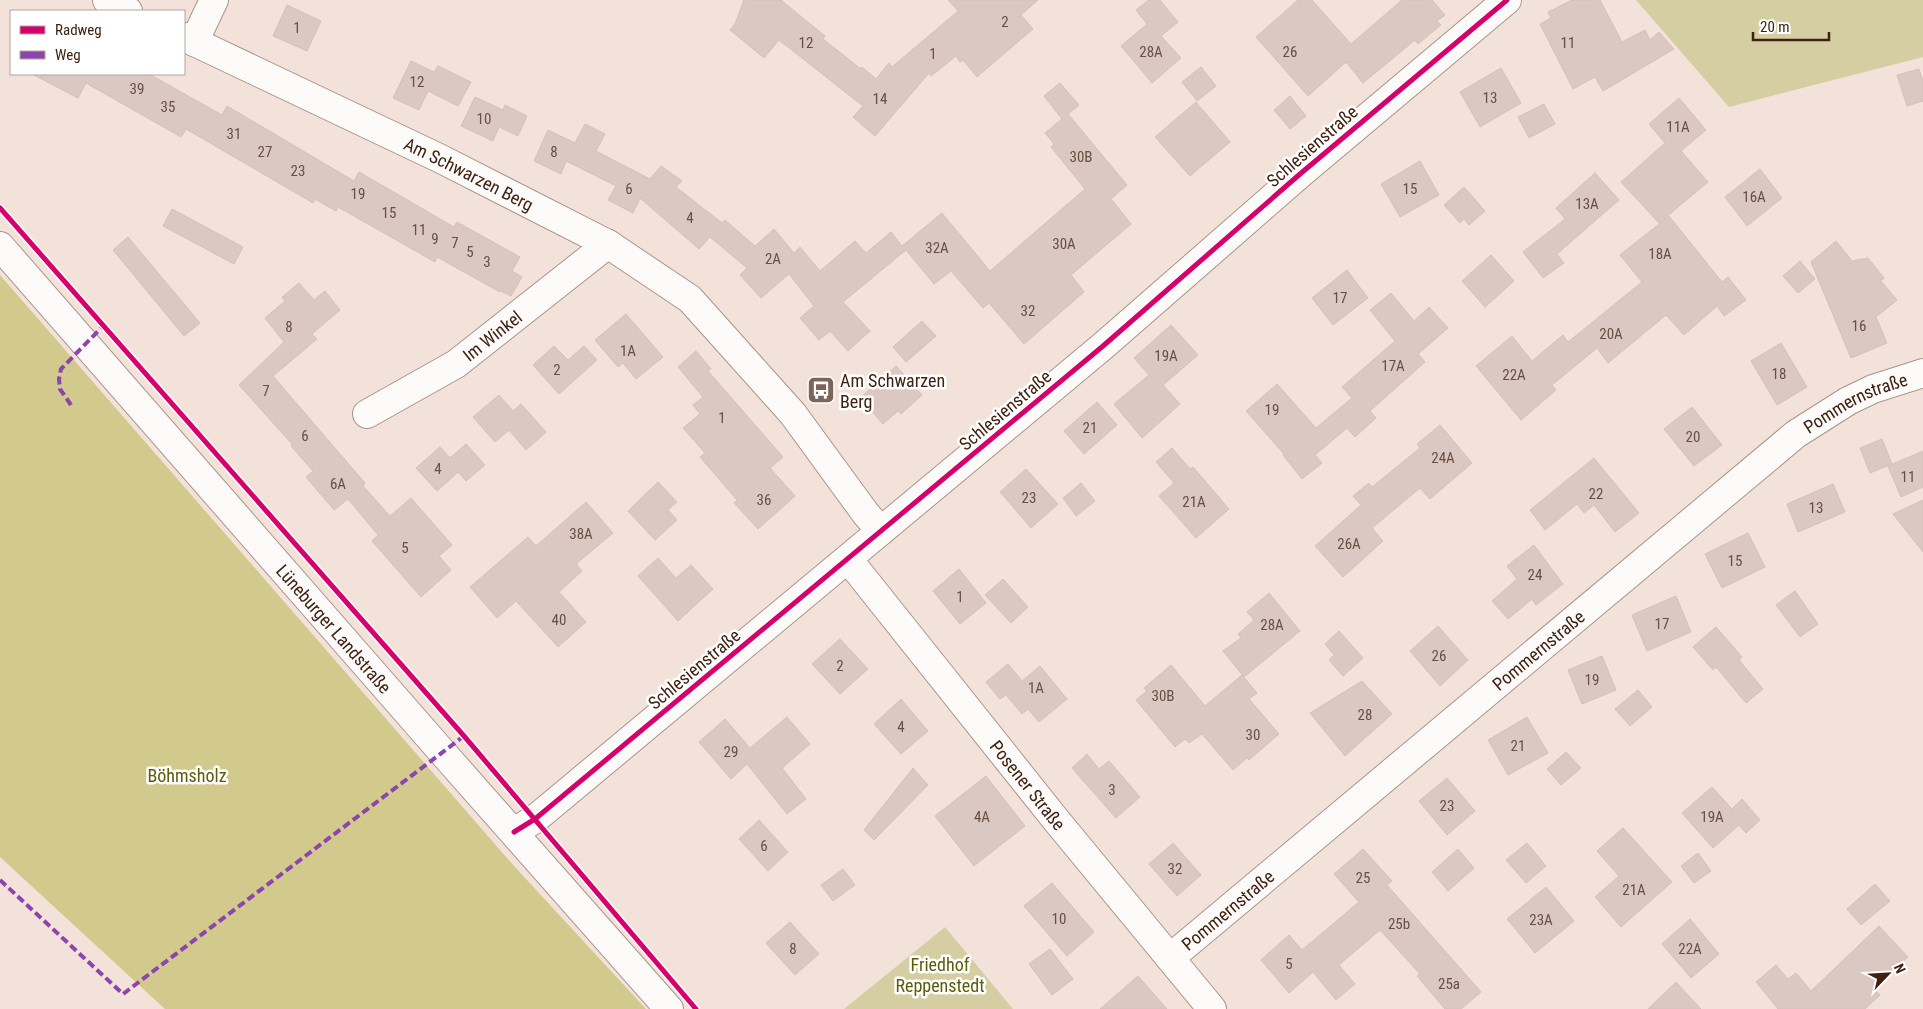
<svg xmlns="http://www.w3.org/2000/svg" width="1923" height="1009" font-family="'Roboto Condensed',sans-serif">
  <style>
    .green { fill: #d6cea3 }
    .forest { fill: #d2ca8d }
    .building { fill: #dbc8c2; stroke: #d7bfb9 }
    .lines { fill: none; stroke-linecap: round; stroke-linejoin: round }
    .minor-casing { stroke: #a99589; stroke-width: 30 }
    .major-casing { stroke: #a99589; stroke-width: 30 }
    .minor { stroke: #fdfbf9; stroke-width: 28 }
    .major { stroke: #fdfbf9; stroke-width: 28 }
    .quiet { stroke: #8e44ad; stroke-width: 4; stroke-dasharray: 8 4; stroke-linecap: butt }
    .cycleway-casing { stroke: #fff; stroke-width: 8 }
    .cycleway { stroke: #d6006c; stroke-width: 5 }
    .labels { text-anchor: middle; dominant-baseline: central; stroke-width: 5; stroke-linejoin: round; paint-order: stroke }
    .number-label { font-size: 15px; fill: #694e41 }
    .street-label { font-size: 18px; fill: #3e2111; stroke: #fff }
    .poi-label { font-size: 18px; fill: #3e2111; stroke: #fff; text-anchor: start }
    .park-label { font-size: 18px; fill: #5c5b0c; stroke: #fff }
  </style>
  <rect width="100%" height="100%" fill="#f3e2d9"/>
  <path class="green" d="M1636,0H1923V57L1729,107Z
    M945,927L1013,1009H844Z"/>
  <path class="forest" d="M0,275L514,866L646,1009H165L0,857Z"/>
  <path class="building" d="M744,0H781L825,36L823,39L861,69L862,67L876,79L889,63L892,67L958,11L948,0H1038L1021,15L1033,29L977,77L963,60L960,62L956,56L931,76L929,73L875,136L853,117L863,106L779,40L764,58L730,30L735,24Z
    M1149,0H1160L1178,22L1161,36L1181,58L1152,83L1121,46L1147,24L1136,10Z
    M1298,0H1312L1351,44L1402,0H1432L1445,15L1437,21L1441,25L1418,44L1415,40L1363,83L1346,62L1308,96L1256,37Z
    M1572,0H1600L1622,42L1645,30L1650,40L1659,32L1674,49L1603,91L1595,77L1573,89L1540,24L1551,18L1548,12Z
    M287,5L321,21L307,51L273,36Z
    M411,61L434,72L438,66L471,82L458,106L428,91L419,110L393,98Z
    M1201,67L1216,86L1197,101L1182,82Z
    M1501,68L1521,103L1480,127L1460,92Z
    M1919,69L1923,81V101L1907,106L1897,75Z
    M32,74H149L222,115L227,106L354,181L359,172L454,227L457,222L520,257L512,271L522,277L511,296L501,291L500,292L437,257L435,262L338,207L336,211L315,199L313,203L186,129L181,137L86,83L78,98Z
    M1060,83L1079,105L1068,114L1127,185L1111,199L1131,224L1071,275L1084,292L1024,344L989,303L983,308L951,271L934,284L906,250L843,302L870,331L848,351L830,331L819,340L800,318L814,306L789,274L761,298L740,275L747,268L710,237L699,249L640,198L633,213L608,200L616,186L566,161L561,174L534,161L548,130L575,143L585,124L605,134L596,151L650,179L661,166L682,181L676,187L722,223L725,220L755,246L774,229L794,253L800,247L820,271L855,241L866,253L891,232L902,246L942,213L990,271L1085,189L1051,147L1054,144L1045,133L1062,119L1044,96Z
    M1290,96L1306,116L1290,129L1274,110Z
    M475,97L503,110L505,105L527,116L518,136L499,127L493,141L461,126Z
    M1679,98L1706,130L1681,151L1708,182L1659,223L1621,182L1665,143L1649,124Z
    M1196,102L1230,142L1190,176L1155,137Z
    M1544,104L1555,124L1529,138L1518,117Z
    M1420,161L1439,195L1400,217L1381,184Z
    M1760,169L1782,198L1747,226L1725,197Z
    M1595,173L1619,200L1557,254L1564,263L1543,278L1523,252L1565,219L1556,208Z
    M1464,187L1485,211L1469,225L1464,219L1460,223L1444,205Z
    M172,209L243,247L234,264L163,226Z
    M1669,216L1722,282L1728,277L1746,300L1724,316L1717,306L1684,335L1666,315L1608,363L1597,348L1552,385L1556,390L1521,420L1476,366L1512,336L1532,361L1563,335L1568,342L1642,282L1620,255Z
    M128,237L200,323L184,336L113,250Z
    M1836,241L1852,261L1868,258L1884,278L1881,281L1897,300L1876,317L1887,343L1851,358L1811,262Z
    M1491,255L1514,281L1485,307L1462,281Z
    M1800,261L1815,279L1798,293L1783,276Z
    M1347,270L1368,298L1333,325L1312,298Z
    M299,283L314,300L325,291L340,310L312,334L317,339L273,376L365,483L363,486L390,516L411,498L452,545L439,556L451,570L421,597L372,541L378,535L348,499L334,510L306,477L313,471L291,446L292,444L239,385L284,342L265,318L285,301L282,297Z
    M1391,293L1414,321L1429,307L1448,328L1418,354L1425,362L1370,411L1376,418L1355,437L1347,428L1315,455L1322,463L1302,479L1283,455L1284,454L1246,411L1277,384L1316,428L1352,398L1342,387L1395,341L1370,310Z
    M626,314L663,357L636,379L623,363L618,367L595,340Z
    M922,321L936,336L906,362L893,347Z
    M1171,325L1198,355L1163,385L1180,404L1142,438L1114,404L1149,375L1134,358Z
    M1781,343L1807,387L1777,405L1751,361Z
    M554,346L568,360L584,346L597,360L559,394L533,365Z
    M696,351L711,369L708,371L783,457L770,468L795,496L758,529L734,503L737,500L700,457L705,453L683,428L700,414L693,405L703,397L678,367Z
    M896,366L922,395L901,414L898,411L883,424L860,398Z
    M499,395L513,411L521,404L546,432L526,450L509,430L495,442L473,417Z
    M1097,402L1117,425L1084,454L1064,431Z
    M1692,407L1722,445L1694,466L1664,429Z
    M1440,425L1472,463L1430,499L1420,488L1372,528L1383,541L1343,577L1315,546L1361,505L1353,496L1369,483L1372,487L1420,448L1417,444Z
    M1882,439L1892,464L1870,473L1860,448Z
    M466,444L485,465L466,481L458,472L437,491L416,468L440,447L450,458Z
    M1172,448L1190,469L1193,467L1229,509L1196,538L1159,496L1174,483L1156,462Z
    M1923,451V487L1901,497L1888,466Z
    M1594,458L1639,513L1615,532L1594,505L1584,513L1577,504L1545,530L1530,510Z
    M1026,469L1058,504L1031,528L1000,492Z
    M658,482L677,502L668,510L677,520L655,540L628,511Z
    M1081,483L1095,501L1076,516L1063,498Z
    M1833,484L1845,512L1798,532L1787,504Z
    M1923,500V552L1893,514Z
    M586,502L613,533L576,564L582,571L559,592L586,622L558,647L516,601L497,618L470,587L528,537L536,546Z
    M1748,533L1765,567L1722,588L1705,554Z
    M1534,545L1563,584L1536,605L1532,599L1508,619L1492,601L1517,579L1507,566Z
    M658,558L676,578L691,565L713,589L678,621L638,576Z
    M959,569L986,603L960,624L933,591Z
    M1003,579L1028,607L1011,623L985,595Z
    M1795,591L1818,624L1800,637L1776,605Z
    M1269,593L1300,631L1244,677L1223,651L1241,638L1238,634L1254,620L1247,612Z
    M1676,596L1691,632L1647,651L1632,615Z
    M1438,626L1468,660L1440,686L1410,651Z
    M1716,627L1742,657L1739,660L1763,689L1746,703L1716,667L1713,670L1693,647Z
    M1339,631L1363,658L1343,676L1329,660L1334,655L1325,644Z
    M840,639L868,669L840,694L812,664Z
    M1602,656L1616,690L1582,704L1568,670Z
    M1008,664L1022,681L1040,666L1067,699L1039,722L1028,709L1022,714L1006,695L1000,699L986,682Z
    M1171,665L1205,706L1242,675L1257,693L1249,699L1279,734L1249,760L1247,758L1233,770L1202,734L1189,743L1185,739L1175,747L1136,700L1147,691L1144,688Z
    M1362,681L1392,714L1345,756L1310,713Z
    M1638,690L1652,707L1630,726L1615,709Z
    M901,699L928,731L901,754L874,724Z
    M787,717L810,744L782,768L806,799L787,814L747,764L731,779L699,742L725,719L750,748Z
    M1527,717L1548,753L1508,775L1488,740Z
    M1566,752L1581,768L1561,785L1547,769Z
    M1087,754L1099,769L1109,761L1140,797L1116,818L1072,768Z
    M913,768L928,785L874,840L864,830Z
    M986,776L1025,826L974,866L935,816Z
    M1447,778L1475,811L1447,835L1419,801Z
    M1712,787L1732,809L1742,799L1760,820L1746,833L1739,825L1713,848L1682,813Z
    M759,820L788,852L768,871L739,839Z
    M1623,828L1672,882L1621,927L1595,897L1619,876L1597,851Z
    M1173,843L1201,875L1177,896L1149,864Z
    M1527,843L1546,866L1526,883L1506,860Z
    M1363,849L1392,881L1387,885L1481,992L1461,1009H1445L1417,976L1420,974L1380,930L1339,965L1355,984L1336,1000L1313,972L1289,993L1261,960L1289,935L1302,950L1359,902L1334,874Z
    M1458,849L1474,868L1448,891L1432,872Z
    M1698,853L1711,871L1694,883L1681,866Z
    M843,869L855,885L833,901L821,885Z
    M1052,883L1094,932L1067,956L1024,906Z
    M1875,884L1890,901L1861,925L1847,909Z
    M1546,887L1574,921L1535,953L1507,919Z
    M1690,919L1719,954L1691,978L1662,944Z
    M790,922L819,954L795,975L766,943Z
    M1879,926L1908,957L1874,989L1880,995L1865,1009H1778L1756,982L1776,965L1788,979L1796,973L1811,991Z
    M1050,949L1073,979L1052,995L1029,964Z
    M1138,976L1167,1009H1100Z
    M1676,982L1701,1009H1648Z"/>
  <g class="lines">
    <g class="minor-casing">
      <g id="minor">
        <path d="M107,0L128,11"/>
        <path id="s1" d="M184,37L441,159L608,244L690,299L793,414L866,514L881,531"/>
        <path d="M194,42L214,0"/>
        <path id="s2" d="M367,414L456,364L608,244"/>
        <path id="s3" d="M848,559L1056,820L1212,1009"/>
        <path d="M514,832L535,819L1103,346L1300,174L1507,0"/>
        <path id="s4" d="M1170,958L1796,434L1848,401L1873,389L1923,373"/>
      </g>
    </g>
    <g class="major-casing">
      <g id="major">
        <path id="s5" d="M0,246L443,753L669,1009"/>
      </g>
    </g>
    <use href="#minor" class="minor"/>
    <use href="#major" class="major"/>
    <path class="quiet" d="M71,405L60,389L59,379L61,369L103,326
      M0,880L123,994L464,736"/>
    <g class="cycleway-casing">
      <path id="cycleway" d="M0,208L464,736L696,1009
        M514,832L535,819L1103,346L1300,174L1507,0"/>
    </g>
    <use href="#cycleway" class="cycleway"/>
  </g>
  <defs>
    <g id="bus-square" transform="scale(1.4375)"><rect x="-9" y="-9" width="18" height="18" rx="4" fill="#7d6557" stroke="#fff"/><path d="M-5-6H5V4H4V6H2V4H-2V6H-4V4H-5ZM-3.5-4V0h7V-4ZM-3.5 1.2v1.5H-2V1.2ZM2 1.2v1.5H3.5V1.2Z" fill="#fff"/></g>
  </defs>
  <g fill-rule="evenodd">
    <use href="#bus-square" x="821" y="390"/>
  </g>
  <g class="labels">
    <g class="number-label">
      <text x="1005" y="22">2</text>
      <text x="297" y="28">1</text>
      <text x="806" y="43">12</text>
      <text x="1568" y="43">11</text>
      <text x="1151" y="52">28A</text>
      <text x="1290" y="52">26</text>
      <text x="933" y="54">1</text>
      <text x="417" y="82">12</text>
      <text x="137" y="89">39</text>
      <text x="1490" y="98">13</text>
      <text x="880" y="99">14</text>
      <text x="168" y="107">35</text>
      <text x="484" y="119">10</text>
      <text x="1678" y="127">11A</text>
      <text x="234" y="134">31</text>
      <text x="265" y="152">27</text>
      <text x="554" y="152">8</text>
      <text x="1081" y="157">30B</text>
      <text x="298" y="171">23</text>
      <text x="629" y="189">6</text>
      <text x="1410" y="189">15</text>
      <text x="358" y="194">19</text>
      <text x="1754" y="197">16A</text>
      <text x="1587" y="204">13A</text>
      <text x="389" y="213">15</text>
      <text x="690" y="218">4</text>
      <text x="419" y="230">11</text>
      <text x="435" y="239">9</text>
      <text x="455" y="243">7</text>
      <text x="1064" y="244">30A</text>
      <text x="937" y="248">32A</text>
      <text x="470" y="252">5</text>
      <text x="1660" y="254">18A</text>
      <text x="773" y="259">2A</text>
      <text x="487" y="262">3</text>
      <text x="1340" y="298">17</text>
      <text x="1028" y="311">32</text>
      <text x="1859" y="326">16</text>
      <text x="289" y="327">8</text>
      <text x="1611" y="334">20A</text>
      <text x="628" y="351">1A</text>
      <text x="1166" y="356">19A</text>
      <text x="1393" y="366">17A</text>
      <text x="557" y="370">2</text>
      <text x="1779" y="374">18</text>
      <text x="1514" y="375">22A</text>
      <text x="266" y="391">7</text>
      <text x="1272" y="410">19</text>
      <text x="722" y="418">1</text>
      <text x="1090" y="428">21</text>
      <text x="305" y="436">6</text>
      <text x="1693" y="437">20</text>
      <text x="1443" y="458">24A</text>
      <text x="438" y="469">4</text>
      <text x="1908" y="477">11</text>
      <text x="338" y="484">6A</text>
      <text x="1596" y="494">22</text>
      <text x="1029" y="498">23</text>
      <text x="764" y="500">36</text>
      <text x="1194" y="502">21A</text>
      <text x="1816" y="508">13</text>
      <text x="581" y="534">38A</text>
      <text x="1349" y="544">26A</text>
      <text x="405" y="548">5</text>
      <text x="1735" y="561">15</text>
      <text x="1535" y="575">24</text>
      <text x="960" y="597">1</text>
      <text x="559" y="620">40</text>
      <text x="1662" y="624">17</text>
      <text x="1272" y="625">28A</text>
      <text x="1439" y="656">26</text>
      <text x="840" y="666">2</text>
      <text x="1592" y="680">19</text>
      <text x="1036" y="688">1A</text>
      <text x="1163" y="696">30B</text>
      <text x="1365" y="715">28</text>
      <text x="901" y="727">4</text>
      <text x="1253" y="735">30</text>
      <text x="1518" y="746">21</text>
      <text x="731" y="752">29</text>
      <text x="1112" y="790">3</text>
      <text x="1447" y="806">23</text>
      <text x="982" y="817">4A</text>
      <text x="1712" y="817">19A</text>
      <text x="764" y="846">6</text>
      <text x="1175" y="869">32</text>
      <text x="1363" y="878">25</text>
      <text x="1634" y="890">21A</text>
      <text x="1059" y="919">10</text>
      <text x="1541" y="920">23A</text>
      <text x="1399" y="924">25b</text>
      <text x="793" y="949">8</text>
      <text x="1690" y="949">22A</text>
      <text x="1289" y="964">5</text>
      <text x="1449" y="984">25a</text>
    </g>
    <g class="street-label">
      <text transform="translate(1312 146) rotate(-41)">Schlesienstraße</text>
      <text stroke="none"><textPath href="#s1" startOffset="316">Am Schwarzen Berg</textPath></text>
      <text stroke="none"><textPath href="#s2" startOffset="148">Im Winkel</textPath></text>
      <text stroke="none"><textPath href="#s4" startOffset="884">Pommernstraße</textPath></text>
      <text transform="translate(1005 410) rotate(-40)">Schlesienstraße</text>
      <text stroke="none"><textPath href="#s5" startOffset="508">Lüneburger Landstraße</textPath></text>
      <text stroke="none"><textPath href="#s4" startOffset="480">Pommernstraße</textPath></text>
      <text transform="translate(694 669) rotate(-40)">Schlesienstraße</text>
      <text stroke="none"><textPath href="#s3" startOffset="289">Posener Straße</textPath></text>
      <text stroke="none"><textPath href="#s4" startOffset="75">Pommernstraße</textPath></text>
    </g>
    <g class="poi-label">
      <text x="840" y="380">Am Schwarzen<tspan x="840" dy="21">Berg</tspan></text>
    </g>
    <g class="park-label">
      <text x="187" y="775">Böhmsholz</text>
      <text x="940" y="964">Friedhof<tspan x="940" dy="21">Reppenstedt</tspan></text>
    </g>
  </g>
  <rect x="10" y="10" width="175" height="65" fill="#ffffff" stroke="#b2a6a0"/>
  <rect x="20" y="26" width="25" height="8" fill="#d6006c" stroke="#b2a6a0"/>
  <text x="55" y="35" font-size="15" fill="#3e2111">Radweg</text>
  <rect x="20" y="51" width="25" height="8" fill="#8e44ad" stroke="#b2a6a0"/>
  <text x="55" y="60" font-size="15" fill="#3e2111">Weg</text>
  <g transform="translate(1888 974) rotate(65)" stroke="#ffffff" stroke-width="4" paint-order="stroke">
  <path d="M0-4L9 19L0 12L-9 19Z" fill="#3e2111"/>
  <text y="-8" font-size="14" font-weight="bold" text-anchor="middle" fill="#3e2111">N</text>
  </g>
  <path d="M1753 32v8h76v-8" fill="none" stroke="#3e2111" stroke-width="2.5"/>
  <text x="1760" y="32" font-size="15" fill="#3e2111" stroke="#ffffff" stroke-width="4" paint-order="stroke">20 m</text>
</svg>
